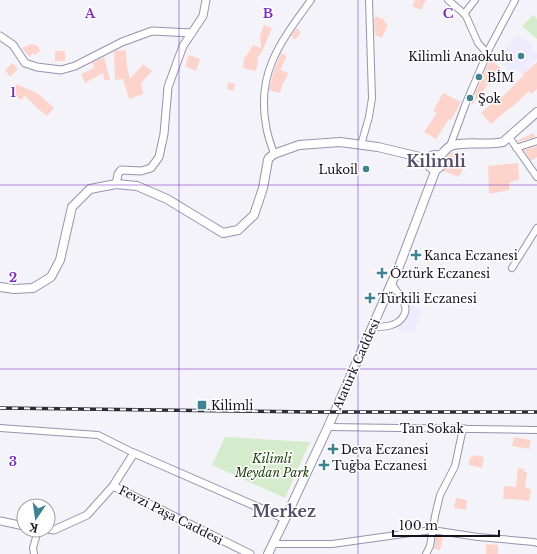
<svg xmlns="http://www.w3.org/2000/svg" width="537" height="554" font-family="'Libre Baskerville',serif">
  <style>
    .built { fill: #eeebfc }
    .green { fill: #d4eccb }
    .building { fill: #fdd4cb }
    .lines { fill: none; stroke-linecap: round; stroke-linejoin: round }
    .minor-casing { stroke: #9792b0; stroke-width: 8 }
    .tertiary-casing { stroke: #9792b0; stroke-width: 9 }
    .secondary-casing { stroke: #9792b0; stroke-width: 10 }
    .minor { stroke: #fff; stroke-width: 6 }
    .tertiary { stroke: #fff; stroke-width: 7 }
    .secondary { stroke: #fff; stroke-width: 8 }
    .rail-casing { stroke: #2e2c36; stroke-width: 3.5 }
    .rail { stroke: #fff; stroke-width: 2; stroke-dasharray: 6; stroke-linecap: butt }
    .grid { fill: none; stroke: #7b2cbf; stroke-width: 1; stroke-opacity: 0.55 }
    .poi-dot { fill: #3f8292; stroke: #fff; stroke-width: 1.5 }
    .labels { text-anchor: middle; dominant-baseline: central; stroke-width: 3; stroke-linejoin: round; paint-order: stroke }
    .poi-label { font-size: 12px; fill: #14121d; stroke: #fff; text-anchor: start }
    .street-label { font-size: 12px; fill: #14121d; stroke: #fff }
    .park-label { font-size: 12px; font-style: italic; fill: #1a3d08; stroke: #fff }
    .district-label { font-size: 16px; font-weight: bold; fill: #534e69; stroke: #fff }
    .grid-label { font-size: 13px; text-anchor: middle; font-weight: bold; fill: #7b2cbf; stroke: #fff; stroke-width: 3; stroke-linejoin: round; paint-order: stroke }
  </style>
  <rect width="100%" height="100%" fill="#f4f3fa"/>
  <path class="built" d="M518,35L524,41L526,39L534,45L531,49L537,54V58L522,75L515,68L511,72L502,64L507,58L501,53Z
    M412,300L415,301L414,306L422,309L414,332L409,330L408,333L397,329L399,326L397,325L406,301L411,302Z"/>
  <path class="green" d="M533,15L537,19V39L522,26Z
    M225,437L310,442L285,498L212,465Z"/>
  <path class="building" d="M415,0H426L421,10L412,6Z
    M376,16L385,20L384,22L388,24L382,38L375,35L374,20Z
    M264,25L272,28L262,52L258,57L257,67L255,71L246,69L243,67L244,59L253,45L261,48L260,35Z
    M297,28L301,32L295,40L291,36Z
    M31,44L38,46L40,51L35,55L33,53L29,57L22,48Z
    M126,50L127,67L130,79L143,64L152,71L141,83L143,94L129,99L123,79L115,80L114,52L116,51Z
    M55,51H65V61H55Z
    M281,53L287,56L280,70L288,73L286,79L283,83L280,93L269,90L273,74Z
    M189,55L200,59L196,71L185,66Z
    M104,57L110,80H104L103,73L85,83L81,74L94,68L92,63Z
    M490,59L501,68L473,104L471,103Z
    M537,62V89L531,94L529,91L511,108V107L491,124L481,113L499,97L500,99L524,75L523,74Z
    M12,63L18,69L10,77L5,70Z
    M228,82L235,84L233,91L227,89Z
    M16,84L37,93L54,108L47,116L38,109L24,95L22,100L11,94Z
    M443,93L461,102L451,120L449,119L436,139L424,132L437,113L433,111Z
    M533,133L535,137L518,142L517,141Z
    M537,146V157L531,161L524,150Z
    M452,152L461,155L460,159L466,162L459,177L441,170L440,166L438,164L439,161L444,160Z
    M518,163L519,179L509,183V190L489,194L488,166Z
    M514,437L531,440L529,449L512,446Z
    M474,455L484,457L482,468L469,465L470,457H473Z
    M518,468L525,469L524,472H527L525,488L531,489L529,501L513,499H503L504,486L516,487Z
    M456,498L467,500L466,510L454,508Z
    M436,535L443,537L440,550L434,549Z
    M486,544L498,545V554H486Z"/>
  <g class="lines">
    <g class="minor-casing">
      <path id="minor" d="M448,0L461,11L466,16L478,43L487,53
        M464,14L475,0
        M509,137L537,177
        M361,145L369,117L372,98L369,0
        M450,146L466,103L490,47L515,0
        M516,148L537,141
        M274,154C271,144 267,135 266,125C256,72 282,40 311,0
        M512,268L537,228
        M372,327C384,327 398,327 404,315C405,313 406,309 405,306C403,298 396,291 392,284
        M328,427L537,430
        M0,428L98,435L134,453
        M273,544H332L432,530L478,537L534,542L537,543
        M34,554L33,548L38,530
        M426,554L430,546L435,516L440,495L455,466L463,428"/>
    </g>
    <g class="tertiary-casing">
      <path id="tertiary" d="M0,36L13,45L25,63L37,67L61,70L75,66L122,42L152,31L192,33
        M116,184L118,174L121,170L141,171L151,168L159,157L164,134L168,87L183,46L203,16L206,0
        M113,486L250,554
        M0,521L24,526
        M48,529L54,530L87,515L113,486L134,453L285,519"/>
    </g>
    <g class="secondary-casing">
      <path id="secondary" d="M428 162a7 7 0 1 1 14 0a7 7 0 1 1-14 0Z
        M440,156C443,153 446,149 449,147C459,140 489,146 503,142L537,112
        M0,287L14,289L33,288L51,277L60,260L72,207L90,189L116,184L137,186L167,199L223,233L238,230L254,215L263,188L268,160L269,158L274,154L299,145L340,142L378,147L428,159
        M268,554L285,519L328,427L400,264L436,169"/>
    </g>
    <use href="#minor" class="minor"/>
    <use href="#tertiary" class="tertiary"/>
    <use href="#secondary" class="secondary"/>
    <g class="rail-casing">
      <path id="rail" d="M0,408L316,412H537"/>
    </g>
    <use href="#rail" class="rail"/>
  </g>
  <path class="grid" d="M179,0V554M358,0V554M0,185H537M0,369H537"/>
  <g class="poi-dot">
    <circle cx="521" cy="56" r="4"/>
    <circle cx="479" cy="77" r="4"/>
    <circle cx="470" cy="98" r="4"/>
    <circle cx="366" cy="169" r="4"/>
    <path d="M414 249h4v4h4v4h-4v4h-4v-4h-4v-4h4z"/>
    <path d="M380 267h4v4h4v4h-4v4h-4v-4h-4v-4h4z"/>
    <path d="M368 292h4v4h4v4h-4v4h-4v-4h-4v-4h4z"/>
    <rect x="197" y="400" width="10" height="10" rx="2"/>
    <path d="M331 443h4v4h4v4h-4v4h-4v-4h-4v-4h4z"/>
    <path d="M322 459h4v4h4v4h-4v4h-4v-4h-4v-4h4z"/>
  </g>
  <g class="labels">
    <g class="poi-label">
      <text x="513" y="56" text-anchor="end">Kilimli Anaokulu</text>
      <text x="487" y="77">BİM</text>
      <text x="478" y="98">Şok</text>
      <text x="358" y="169" text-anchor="end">Lukoil</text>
      <text x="424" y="255">Kanca Eczanesi</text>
      <text x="390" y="273">Öztürk Eczanesi</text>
      <text x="378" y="298">Türkili Eczanesi</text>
      <text x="211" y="405">Kilimli</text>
      <text x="341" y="449">Deva Eczanesi</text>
      <text x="332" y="465">Tuğba Eczanesi</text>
    </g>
    <g class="street-label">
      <text transform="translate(356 364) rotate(-66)">Atatürk Caddesi</text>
      <text x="432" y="428">Tan Sokak</text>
      <text transform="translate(171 515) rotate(27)">Fevzi Paşa Caddesi</text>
    </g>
    <g class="park-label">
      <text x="272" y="458">Kilimli<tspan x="272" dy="14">Meydan Park</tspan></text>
    </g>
    <g class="district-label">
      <text x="436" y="161">Kilimli</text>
      <text x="284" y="511">Merkez</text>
    </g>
  </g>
  <g class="grid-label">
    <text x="90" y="18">A</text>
    <text x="268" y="18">B</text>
    <text x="448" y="18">C</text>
    <text x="13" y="97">1</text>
    <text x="13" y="282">2</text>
    <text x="13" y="466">3</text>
  </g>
  <g transform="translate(36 518) rotate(193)"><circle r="19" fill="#ffffff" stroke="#a1a0a5"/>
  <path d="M0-3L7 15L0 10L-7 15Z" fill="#3f8292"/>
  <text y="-6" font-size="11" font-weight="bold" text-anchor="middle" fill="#14121d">K</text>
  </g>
  <path d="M393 530v6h106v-6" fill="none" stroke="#14121d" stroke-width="2"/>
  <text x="399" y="530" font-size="12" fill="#14121d" stroke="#ffffff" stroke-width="3" paint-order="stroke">100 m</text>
</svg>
